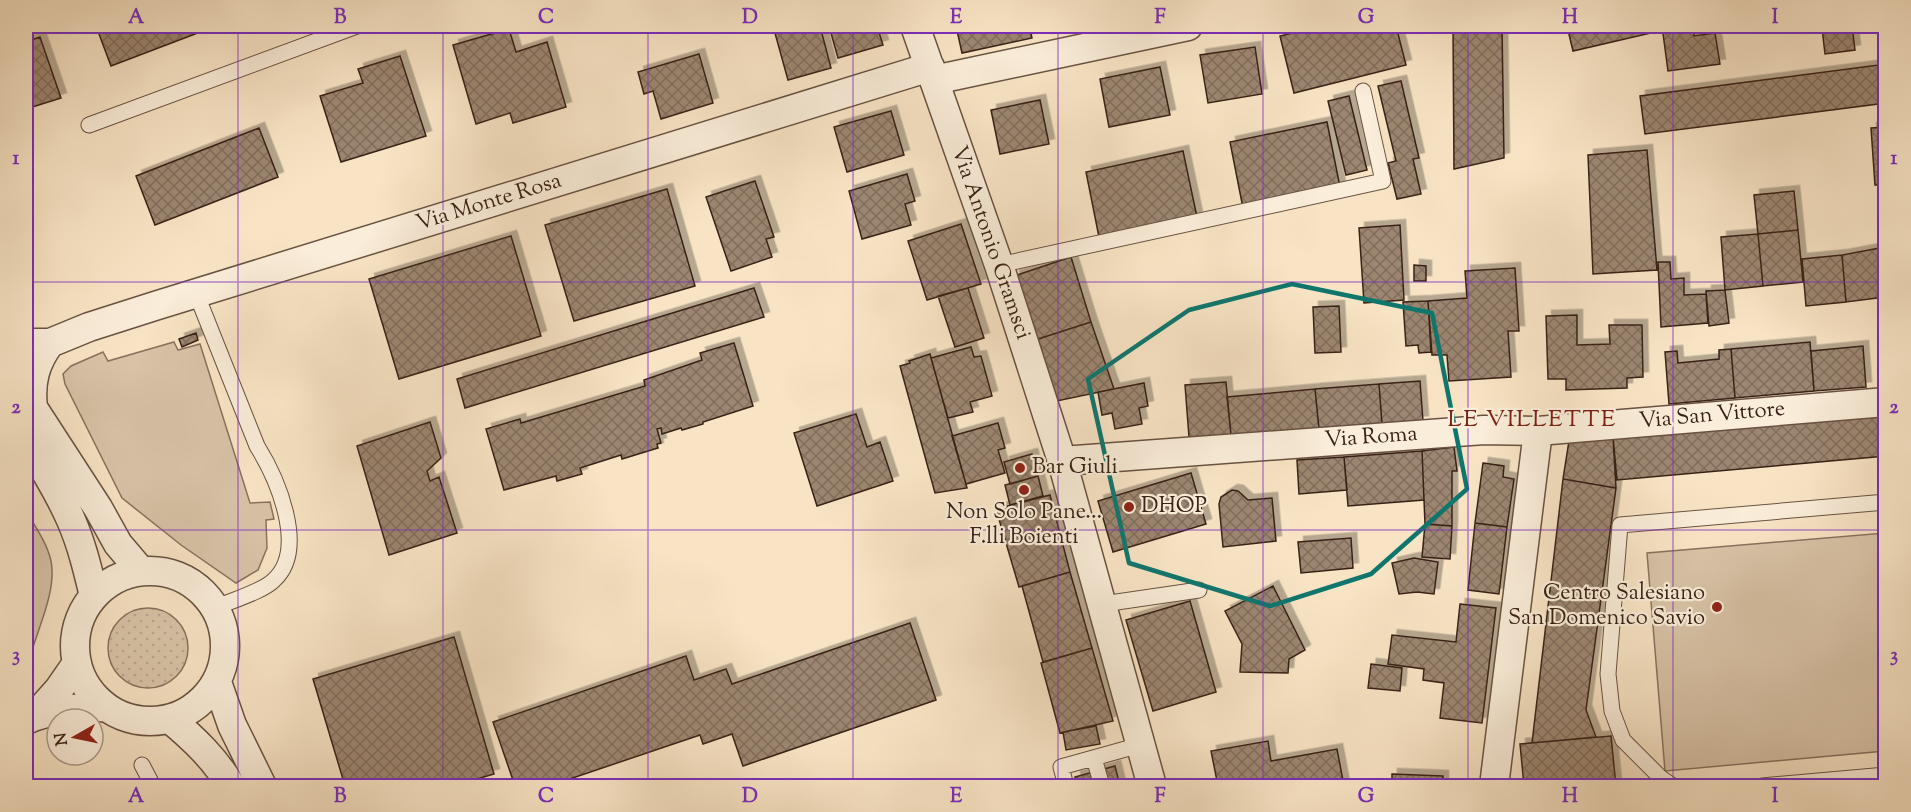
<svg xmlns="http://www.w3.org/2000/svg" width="1911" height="812" font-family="'Sorts Mill Goudy',serif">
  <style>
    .grass { fill: url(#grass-dots); stroke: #88725f; stroke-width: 1.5 }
    .park { fill: #d8c3a7; stroke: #88725f; stroke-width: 1.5 }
    .building { fill: url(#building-cross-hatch); stroke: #392117; stroke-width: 1.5; filter: url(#shadow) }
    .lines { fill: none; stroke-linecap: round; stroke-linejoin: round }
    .lane-casing { stroke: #695242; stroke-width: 17 }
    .street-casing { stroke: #695242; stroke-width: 31 }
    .lane { stroke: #faedd9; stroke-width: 15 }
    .street { stroke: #faedd9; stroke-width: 28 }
    .marked { fill: none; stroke: #0f766e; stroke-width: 4.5; stroke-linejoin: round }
    .grid { fill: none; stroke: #7b2cbf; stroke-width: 1.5; stroke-opacity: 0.55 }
    .poi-dot { fill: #8f2418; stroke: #faedd9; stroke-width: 2 }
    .labels { text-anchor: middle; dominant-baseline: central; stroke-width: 4.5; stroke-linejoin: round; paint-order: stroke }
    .street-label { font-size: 22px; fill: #392117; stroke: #faedd9 }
    .poi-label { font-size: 22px; fill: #392117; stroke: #faedd9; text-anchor: start }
    .neighbourhood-label { font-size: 24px; letter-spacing: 1.5px; fill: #7a1f14; stroke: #faedd9 }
    .neatline { fill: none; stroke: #7b2cbf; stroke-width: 2 }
    .grid-label { font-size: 20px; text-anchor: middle; font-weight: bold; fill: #7b2cbf }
  </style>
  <defs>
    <pattern id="grass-dots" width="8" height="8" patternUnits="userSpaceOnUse" patternTransform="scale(1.5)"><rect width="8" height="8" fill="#d8c3a7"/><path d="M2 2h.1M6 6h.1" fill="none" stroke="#baa78f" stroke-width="1.8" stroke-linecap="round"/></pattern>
    <pattern id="building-cross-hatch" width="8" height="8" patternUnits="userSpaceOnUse" patternTransform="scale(1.5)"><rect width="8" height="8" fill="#9c8671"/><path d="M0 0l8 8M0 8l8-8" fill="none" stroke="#806d5c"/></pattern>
    <filter id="shadow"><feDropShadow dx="5.5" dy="-5.5" stdDeviation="0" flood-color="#0004"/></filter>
  </defs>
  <rect width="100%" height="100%" fill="#f8e4c5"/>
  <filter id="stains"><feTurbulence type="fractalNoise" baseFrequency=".00333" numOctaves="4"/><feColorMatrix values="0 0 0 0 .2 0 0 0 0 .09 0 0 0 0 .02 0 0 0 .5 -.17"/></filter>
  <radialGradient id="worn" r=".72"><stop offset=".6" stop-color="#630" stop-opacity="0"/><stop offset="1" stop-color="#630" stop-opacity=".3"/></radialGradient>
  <path class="grass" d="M108 648a40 40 0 1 1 80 0a40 40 0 1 1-80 0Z"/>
  <path class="park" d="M174,342L178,350L200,344L250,503L270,502L274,519L266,520L267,548L258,570L236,583L181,545L122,498L65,384L63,374L71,366L103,352L108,361Z
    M26,511C35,526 47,543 51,561C57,591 37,630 29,660L26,666Z
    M1885,533V751L1665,771L1647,553Z"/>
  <path class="building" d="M96,26H216L111,66Z
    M773,26H820L831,68L788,80Z
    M829,26H877L883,45L838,58Z
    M956,26H1029L1032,38L962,53Z
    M1322,26H1396L1406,65L1294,93L1280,36Z
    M1453,26H1502L1504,158L1454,169Z
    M1567,26H1649L1651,33L1573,51Z
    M1662,26H1693L1694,36L1715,33L1720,64L1668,71Z
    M1780,26H1828L1781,30Z
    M1840,26H1852L1855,50L1825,54L1822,28Z
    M509,29L516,52L547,42L566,107L513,123L510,113L476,124L453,45Z
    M40,37L61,98L26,109V42Z
    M1255,47L1262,94L1208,103L1200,55Z
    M699,54L713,103L661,119L653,91L644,94L638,72Z
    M400,56L426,136L341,162L320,96L363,83L358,69Z
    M1886,64V103L1645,134L1640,96Z
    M1160,67L1170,115L1109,127L1100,79Z
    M1401,81L1419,158L1413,159L1421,194L1397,199L1388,163L1396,161L1378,86Z
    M1349,96L1367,170L1346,175L1328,101Z
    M1040,100L1049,144L1000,154L991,110Z
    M891,111L904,155L847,172L834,127Z
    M1327,122L1340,187L1243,208L1230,142Z
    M1886,127V185H1875L1871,128Z
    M259,128L278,177L155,225L136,176Z
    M1647,150L1657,270L1593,274L1588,155Z
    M1183,151L1197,217L1099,237L1086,172Z
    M907,174L915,201L905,204L911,225L862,239L849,191Z
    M755,181L774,237L766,239L772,257L731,271L706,197Z
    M667,189L695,286L574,321L545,225Z
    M1794,191L1798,230L1758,234L1754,195Z
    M961,224L981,284L927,300L908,241Z
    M1400,225L1404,300L1364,303L1359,228Z
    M1798,230L1803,282L1763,286L1758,234Z
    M1758,234L1763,286L1725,290L1721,237Z
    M511,236L541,336L399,379L369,279Z
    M1886,247V297H1885L1880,248Z
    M1880,248L1885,297L1846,302L1842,255Z
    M1842,255L1846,302L1806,306L1802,259Z
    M1071,257L1091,322L1035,340L1014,276Z
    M1658,262H1670L1671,279L1684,278V295L1706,294L1708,323L1661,327Z
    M1414,265L1426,266V281H1414Z
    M1515,268L1519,331H1508L1511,377L1449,381L1447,355H1432L1428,301L1467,298L1465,271Z
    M754,288L764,317L465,408L457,379Z
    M968,288L984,338L955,347L938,296Z
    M1725,290L1729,323L1709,326L1706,291Z
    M1428,301L1431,352L1419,353L1418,345L1406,346L1403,302Z
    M1339,306L1341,352L1315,353L1313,307Z
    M1577,315V345L1610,344L1609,325H1642L1643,377L1627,378V388L1566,390V379H1548L1546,316Z
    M1091,322L1114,389L1057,401L1035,340Z
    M196,333L198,340L182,347L179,339Z
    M1810,342L1814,391L1735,398L1731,349Z
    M734,343L753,406L703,422V424L682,430L681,428L662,434L661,428L657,429L661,443L657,444L658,448L622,459L621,455L580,468L582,474L557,481L556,476L504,490L486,429L520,419L521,423L645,386L644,380L702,360L700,353Z
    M1863,346L1866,387L1814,391L1811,351Z
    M971,347L974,357L981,356L992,396L970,402L973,412L948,418L931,358Z
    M1731,349L1735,398L1669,404L1665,352L1677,351L1678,363L1719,359V350Z
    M930,354L967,488L935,493L900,366L910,363L909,361Z
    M1420,381L1423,421L1382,424L1379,384Z
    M1226,382L1231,435L1189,437L1185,385Z
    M1144,383L1148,406L1139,408L1142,424L1115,429L1112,413L1102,415L1098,392Z
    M1379,384L1382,424L1319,429L1315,389Z
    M1315,389L1319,429L1231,435L1227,397Z
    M1886,413V456L1617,480L1613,437Z
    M856,414L867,447L880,442L893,481L817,506L794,433Z
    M430,422L441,458L427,471L430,481L439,477L457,533L389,555L357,446Z
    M998,423L1005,448L998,450L1005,473L966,484L952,436Z
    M1613,437L1616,488L1563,479L1569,441Z
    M1454,447L1457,471H1452V526L1425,524L1422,451Z
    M1422,451L1424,500L1348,506L1344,457Z
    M1032,454L1038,476L1010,484L1004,462Z
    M1344,457L1347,490L1299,494L1297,460Z
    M1483,463L1504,466L1503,477L1514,479L1507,527L1475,523Z
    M1191,473L1206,524L1113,552L1098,501Z
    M1038,476L1043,496L1010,505L1005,485Z
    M1563,479L1616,488L1586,710L1596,737L1532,743Z
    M1232,490L1238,491L1248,500L1272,498L1276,541L1223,547L1219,504L1221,497Z
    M1050,495L1070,572L1019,587L996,509Z
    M1475,523L1507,527L1499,594L1468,590Z
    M1425,524L1452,526L1450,559L1422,557Z
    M1351,538L1353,568L1301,573L1298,542Z
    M1414,558L1438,562L1434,594L1417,592L1399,594L1392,563Z
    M1070,572L1092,648L1043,662L1022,586Z
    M1273,586L1305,650L1289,659L1288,673L1240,672L1242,644L1225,611Z
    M1190,601L1216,692L1153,711L1126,620Z
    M1460,604L1496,608L1482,723L1440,718L1444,683L1423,680L1424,669L1388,664L1392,635L1456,642Z
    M910,623L936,700L743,766L732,734L703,744L700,735L549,786H515L493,722L686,656L694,680L726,669L732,684Z
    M454,637L494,774L453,786H345L313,679Z
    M1092,648L1113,721L1060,733L1041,663Z
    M1371,664L1402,668L1400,691L1368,688Z
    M1096,726L1100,744L1066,750L1063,732Z
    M1611,736L1616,786H1524L1520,744Z
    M1268,741L1271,761L1337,749L1344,786H1218L1211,751Z
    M1115,766L1120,786H1078L1075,777Z
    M1392,774L1443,776V786H1392Z"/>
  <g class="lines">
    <g class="lane-casing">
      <path id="lane" d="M89,125L357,26
        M999,265L1383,181L1363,91
        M196,293L257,446C277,478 308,549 274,580C264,591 230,601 215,608
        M1103,604L1199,590
        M1094,758L1102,786
        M142,765L153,786
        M1066,786L1061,767L1140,745
        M1673,786L1661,778L1623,740L1612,711L1608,674L1620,525L1886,502
        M1762,786L1886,775"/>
    </g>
    <g class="street-casing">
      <path id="street" d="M915,26L999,265L1062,461L1152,786
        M934,80L1188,26
        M26,343H50L89,327L158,305L930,67
        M26,397L98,508L118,544L141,571
        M33,408C30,382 35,363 50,343
        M1538,431L1886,402
        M26,439C42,465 59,492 71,520C82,545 88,571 94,596
        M1062,461L1484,430L1538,431L1494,786
        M75 646a75 75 0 1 1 150 0a75 75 0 1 1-150 0Z
        M217,682L232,725L262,786
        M35,716L59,689L77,663
        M170,719C194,739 215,759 231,786
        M26,720C49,709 80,708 106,707"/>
    </g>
    <use href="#lane" class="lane"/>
    <use href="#street" class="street"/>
  </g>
  <path class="marked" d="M1292,284L1432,313L1467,489L1371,574L1270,606L1129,563L1088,379L1189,310Z"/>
  <path class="grid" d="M238,26V786M443,26V786M648,26V786M853,26V786M1058,26V786M1263,26V786M1468,26V786M1673,26V786M26,282H1886M26,530H1886"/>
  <g class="poi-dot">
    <circle cx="1020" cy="468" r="6"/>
    <circle cx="1024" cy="490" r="6"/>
    <circle cx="1129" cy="507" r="6"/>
    <circle cx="1717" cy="607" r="6"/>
  </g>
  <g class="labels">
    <g class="street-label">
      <text transform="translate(489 203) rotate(-17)">Via Monte Rosa</text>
      <text transform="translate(990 243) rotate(71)">Via Antonio Gramsci</text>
      <text transform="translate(1712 416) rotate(-5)">Via San Vittore</text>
      <text transform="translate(1371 438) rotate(-4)">Via Roma</text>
    </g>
    <g class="poi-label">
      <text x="1032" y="468">Bar Giuli</text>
      <text x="1141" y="507">DHOP</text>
      <text x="1024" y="513" text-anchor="middle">Non Solo Pane...<tspan x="1024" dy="25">F.lli Boienti</tspan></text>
      <text x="1705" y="594" text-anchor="end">Centro Salesiano<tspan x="1705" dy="25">San Domenico Savio</tspan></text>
    </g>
    <g class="neighbourhood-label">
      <text x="1532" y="420">LE VILLETTE</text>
    </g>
  </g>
  <rect width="1911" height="812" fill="none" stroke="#f8e4c5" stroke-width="66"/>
  <g transform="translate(75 737) rotate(261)"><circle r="28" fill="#faedd9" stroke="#ad9b8b" stroke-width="1.5"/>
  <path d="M0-4.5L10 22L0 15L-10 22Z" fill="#8f2418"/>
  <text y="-9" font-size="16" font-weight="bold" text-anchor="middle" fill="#392117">N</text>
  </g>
  <rect x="33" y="33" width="1845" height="746" class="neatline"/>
  <g class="grid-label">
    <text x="136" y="23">A</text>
    <text x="340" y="23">B</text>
    <text x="546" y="23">C</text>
    <text x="750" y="23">D</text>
    <text x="956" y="23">E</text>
    <text x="1160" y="23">F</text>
    <text x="1366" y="23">G</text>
    <text x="1570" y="23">H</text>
    <text x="1775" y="23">I</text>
    <text x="16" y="164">1</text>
    <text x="1894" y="164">1</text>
    <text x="16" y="413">2</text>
    <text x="1894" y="413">2</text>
    <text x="16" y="661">3</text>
    <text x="1894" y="661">3</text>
    <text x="136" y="802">A</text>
    <text x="340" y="802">B</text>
    <text x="546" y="802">C</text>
    <text x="750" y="802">D</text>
    <text x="956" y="802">E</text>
    <text x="1160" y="802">F</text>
    <text x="1366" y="802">G</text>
    <text x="1570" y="802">H</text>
    <text x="1775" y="802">I</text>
  </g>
  <rect width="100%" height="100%" filter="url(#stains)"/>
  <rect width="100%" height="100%" fill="url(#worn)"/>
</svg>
